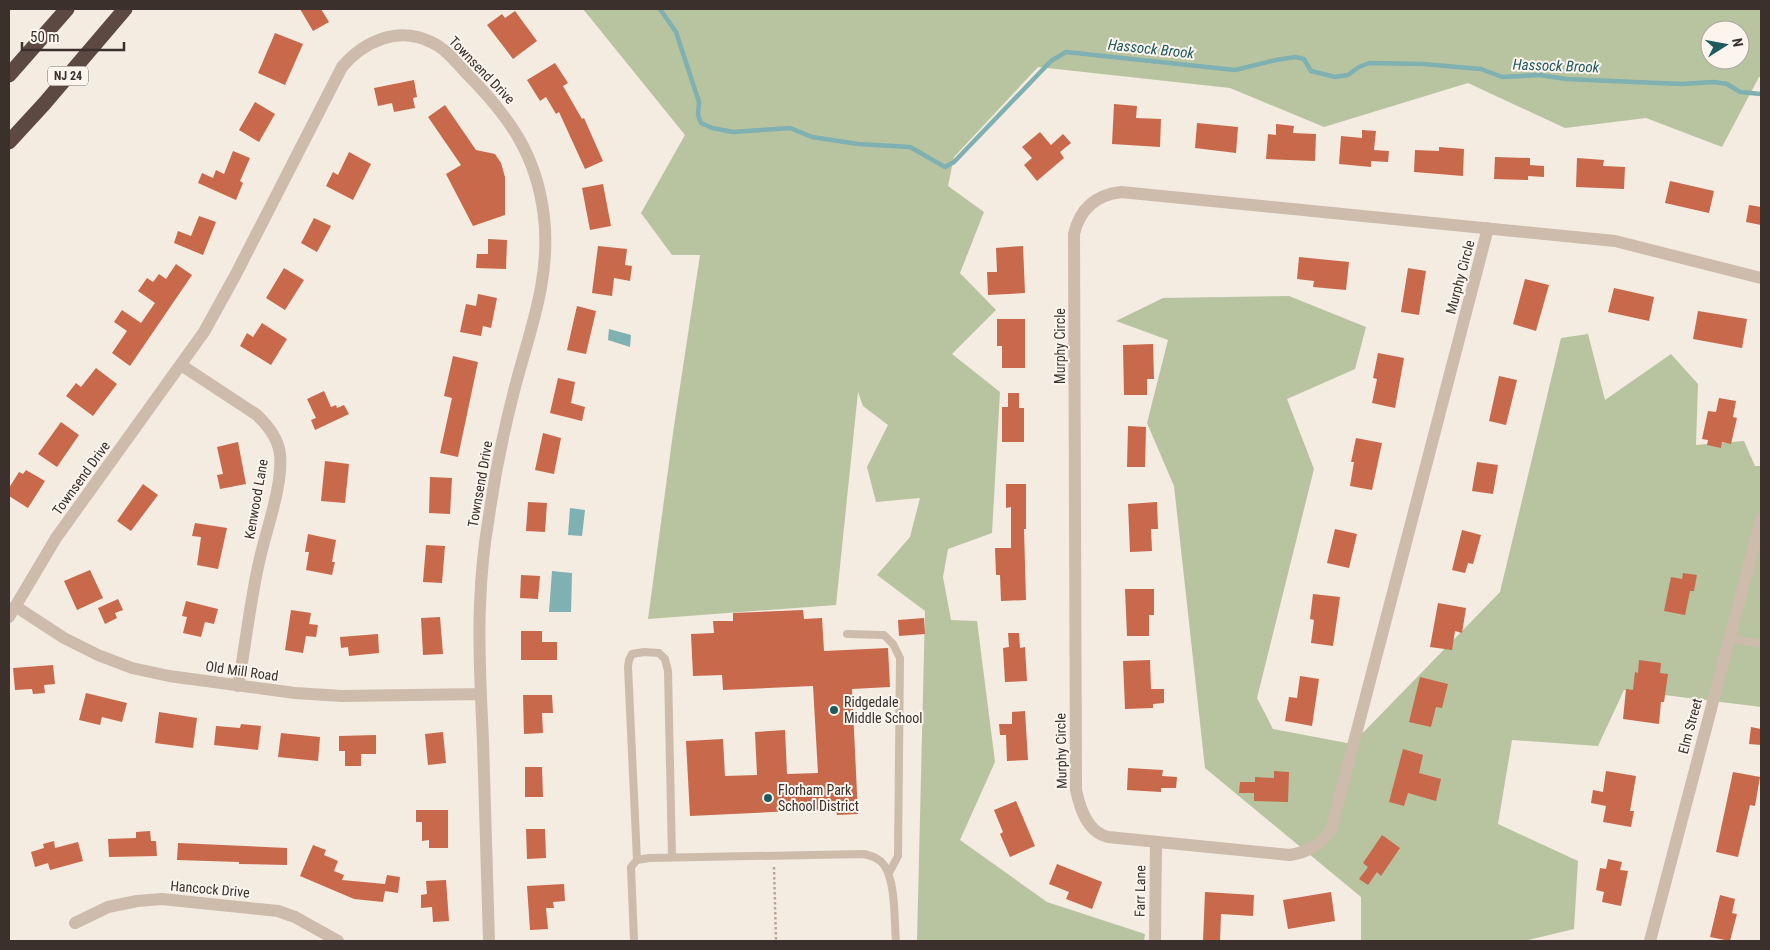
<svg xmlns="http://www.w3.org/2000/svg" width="1770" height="950" font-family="'Roboto Condensed',sans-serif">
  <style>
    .green { fill: #b8c4a0; fill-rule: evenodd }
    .water { fill: #7fb0b2 }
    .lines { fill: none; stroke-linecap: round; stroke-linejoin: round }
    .stream { stroke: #7fb0b2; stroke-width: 4.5 }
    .building { fill: #c8694b }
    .path { stroke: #b9a596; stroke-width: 2.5; stroke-dasharray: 2.5 2.5; stroke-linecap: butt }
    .service { stroke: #cdbbac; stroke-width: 8 }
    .minor { stroke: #cdbbac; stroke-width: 12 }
    .motorway { stroke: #5c4a42; stroke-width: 15 }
    .poi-dot { fill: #1f5a5e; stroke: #fbf5ee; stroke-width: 2 }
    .labels { text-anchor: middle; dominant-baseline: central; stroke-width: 4; stroke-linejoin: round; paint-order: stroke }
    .shield { fill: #fbf5ee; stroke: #756b66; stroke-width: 1 }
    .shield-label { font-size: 12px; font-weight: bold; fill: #3b302b }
    .street-label { font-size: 14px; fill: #3b302b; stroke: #fbf5ee }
    .poi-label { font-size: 14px; fill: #3b302b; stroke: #fbf5ee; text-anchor: start }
    .water-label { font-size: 15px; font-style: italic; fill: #1f5a5e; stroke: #fbf5ee }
  </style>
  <rect width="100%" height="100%" fill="#f4ebe1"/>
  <path class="green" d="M583,9H1761V77H1759L1722,147L1646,118L1565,128L1468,83L1324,127L1230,88L1038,67L954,157L948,186L984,212L960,273L996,310L952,354L1000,392L992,533L948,549L943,577L951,620L977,621L995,762L960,840L1047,902L1145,934L1144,941H917L925,611L877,575L910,537L920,498L876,502L867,467L888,425L863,406L858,392L836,605L648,619L674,426L700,255H672L641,213L685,135ZM1710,30H1740V60H1710Z
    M1289,296L1366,327L1355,369L1287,399L1314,469L1257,698L1273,729L1352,744L1500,592L1561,338L1588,334L1605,400L1671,354L1698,384L1696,445L1744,441L1755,466H1761V707L1624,690L1598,746L1512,740L1498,824L1578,861L1574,929L1524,941H1361V897L1205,768L1174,486L1147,423L1168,340L1116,321L1163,298Z"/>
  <path class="water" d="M609,329L631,335L630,347L608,340Z
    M570,508L585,510L582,536L568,535Z
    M552,571L572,573L571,612H549Z"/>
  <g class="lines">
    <path class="stream" d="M660,9L676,32L699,102L698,115L701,123L712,128L733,132L790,128L812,137L858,144L910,147L945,167L954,162L1051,61L1066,52L1235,70L1276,60L1295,57L1304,59L1311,71L1335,77L1348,75L1359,67L1369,63L1423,64L1481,69L1502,77L1540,75L1566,79L1681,84L1714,82L1727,84L1740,92L1761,94"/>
  </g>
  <path class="building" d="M300,9H321L329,22L313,31Z
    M515,11L537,41L513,59L487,25L502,14L505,18Z
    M275,33L303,44L285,85L258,73Z
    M555,63L568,83L563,86L582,119L584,118L603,161L585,169L559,112L556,114L546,97L540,101L527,80Z
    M414,80L417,97L413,98L415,108L394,112L392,103L378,106L374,88Z
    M255,102L275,114L259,142L239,130Z
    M1114,104L1137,106L1136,118L1161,119L1160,147L1112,144Z
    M445,105L476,150L495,154L501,163L505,177V215L473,226L446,174L461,165L428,117Z
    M1197,123L1238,127L1236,153L1195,148Z
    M1276,124L1294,126L1293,133L1316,134L1315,161L1266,159L1268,134L1276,135Z
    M1362,130L1376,131L1374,150L1389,151L1388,162L1371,161V167L1339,164L1341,136L1362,138Z
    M1040,132L1051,145L1063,134L1071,143L1060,152L1064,158L1037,181L1024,165L1032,158L1022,147Z
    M1439,147L1464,149L1463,176L1414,172L1415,150L1439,151Z
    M233,151L250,158L240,181L243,183L236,200L198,183L202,173L213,178L216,170L224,174Z
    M349,152L371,164L353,200L326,186L333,172L338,175Z
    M1495,157L1530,158V165L1544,166V177L1528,176V180L1494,179Z
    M1577,158L1604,160L1603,166L1625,167L1624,189L1576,187Z
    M1670,181L1714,191L1709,213L1665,203Z
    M603,184L611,226L590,230L582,188Z
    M1749,205L1761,207V225L1746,222Z
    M199,216L216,222L203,255L174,243L178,231L191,236Z
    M314,218L331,226L317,252L301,243Z
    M488,239L507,240L506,269L476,268L477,254H488Z
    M598,246L627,249L625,265L632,266L630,281L614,278L612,296L592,293Z
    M1023,246L1025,293L988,295L987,272H997L996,248Z
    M1299,257L1349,262L1346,290L1313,287L1314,281L1297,279Z
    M176,264L192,275L130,366L112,353L127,331L114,322L122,310L141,323L155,303L138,291L147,278L153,282L159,274L166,279Z
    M284,268L304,280L285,310L266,298Z
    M1408,268L1426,271L1419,315L1401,312Z
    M1525,279L1549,285L1536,331L1513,324Z
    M1614,288L1654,297L1649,321L1608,312Z
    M478,294L497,298L491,328L483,326L481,336L460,332L466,304L476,306Z
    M577,306L596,311L586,354L567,350Z
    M1698,311L1747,319L1742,348L1693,339Z
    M997,319H1025V368H1002V346H997Z
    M262,323L287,339L271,365L240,346L247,333L253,337Z
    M1153,344L1154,379H1147V395H1124L1123,345Z
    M1378,353L1404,358L1395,408L1372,403L1377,379L1373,378Z
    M453,356L478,362L458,457L440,453L452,398L444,396Z
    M96,368L117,384L93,416L66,396L76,383L81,387Z
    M1499,376L1517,380L1506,425L1489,421Z
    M558,378L575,382L571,403L585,407L582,421L550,413Z
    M324,391L331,407L336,405L337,408L344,405L349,414L315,430L311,420L316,418L307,399Z
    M1008,393H1019V408H1024V442H1002V407H1008Z
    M1719,398L1736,401L1733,417L1737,418L1731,444L1722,442L1721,448L1707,445L1708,440L1702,439L1708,411L1716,412Z
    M61,422L79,435L57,467L38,454Z
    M1128,426L1146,427L1145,467H1127Z
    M543,433L561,438L554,474L535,470Z
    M1356,438L1382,443L1372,490L1350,486L1354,462H1351Z
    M238,442L246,484L220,489L217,475L223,474L217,447Z
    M325,461L349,464L345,503L321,501Z
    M1477,462L1498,465L1493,494L1472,491Z
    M26,470L45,481L28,508L9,496V488L19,472L23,474Z
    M430,477L452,478L450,514L429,513Z
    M143,484L158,495L131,531L117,521Z
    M1006,484H1026V529H1024L1026,600L1001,601L1000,575H996L995,548H1011V507L1006,508Z
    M528,502L547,503L545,532L526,531Z
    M1157,502L1158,529H1151L1152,551L1130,552L1128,504Z
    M195,523L227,528L218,569L197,565L201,537L192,536Z
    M1335,529L1357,534L1349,568L1327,563Z
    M1462,530L1481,535L1473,564L1468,563L1465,573L1452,570Z
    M308,534L336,540L332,562H335L332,575L306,570L309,552H305Z
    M426,545L445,546L442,583L423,582Z
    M90,570L103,598L77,610L64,581Z
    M1683,573L1697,575L1694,591H1690L1685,615L1664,611L1671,577L1682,579Z
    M521,575L540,576L538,599L520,598Z
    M1125,589H1154V615H1149V636H1127Z
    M1313,594L1340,597L1333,646L1311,643L1314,620L1310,619Z
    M118,599L123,610L115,613L117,618L105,624L98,608Z
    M186,601L218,609L214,624L205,622L201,637L183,633L187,617L182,616Z
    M1438,603L1466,608L1462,633L1455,631L1452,650L1430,647Z
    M291,610L311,613L309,624L318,625L316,637L306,636L303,653L285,650Z
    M803,610L804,619L822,618L824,651L888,648L890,687L852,689L858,814L837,815L836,809L690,816L686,741L723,739L725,776L757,775L755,732L785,730L787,774L818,773L813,686L723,690L722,675L693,676L691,634L714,633L713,621H733V613Z
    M440,617L443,654L423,655L421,618Z
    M924,618L925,634L899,636L898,620Z
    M521,631H542V642H557V660H521Z
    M1008,633H1019L1020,648L1025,647L1027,681L1005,682L1003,648L1009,647Z
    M378,634L379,653L349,656L348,647L341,648L340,637Z
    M1150,660L1151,689H1164V703L1153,704V708L1125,709L1123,661Z
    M1639,660L1661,663L1660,673L1668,674L1664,702H1661L1659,724L1623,719L1626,689L1633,690L1635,672L1638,673Z
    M53,665L55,684L44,685L45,693L33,694L32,689L15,690L13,668Z
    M1300,676L1319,679L1312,726L1285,721L1289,697L1297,698Z
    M1420,677L1448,684L1442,708L1436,707L1431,727L1409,722Z
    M86,693L127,703L122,722L102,717L100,725L79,720Z
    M523,695H552L553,713H542L543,733L524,734Z
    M1025,711L1028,760L1007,761L1006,735H1000L999,724H1012V712Z
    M159,712L197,718L193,748L155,743Z
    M241,724L261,726L258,750L214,745L216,726L240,728Z
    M1751,727L1761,729V745L1749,744Z
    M443,732L446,763L428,765L425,734Z
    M281,733L320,737L318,761L278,757Z
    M376,735V754H361V766H345V751H339V736Z
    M1403,749L1423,755L1419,773L1441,779L1436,801L1408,793L1404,806L1389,802Z
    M525,767H542L543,797H525Z
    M1128,768L1163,770L1162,776L1177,777L1176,788H1161V792L1127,790Z
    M1274,771L1289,772L1288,802L1254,801V793H1239L1240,782H1255V777L1274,778Z
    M1606,771L1636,776L1630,811H1634L1631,827L1603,822L1606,806L1591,803L1593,790L1603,792Z
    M1733,772L1760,777L1755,806L1750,805L1738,857L1716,852Z
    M1016,801L1035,846L1010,857L1000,834L1003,832L994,810Z
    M416,810H448V848H429V840L422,841V822H416Z
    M526,829H545L546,858L527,859Z
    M150,831L151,841H156L157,856L109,857L108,839L136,838V832Z
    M1382,835L1400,848L1381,876L1377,872L1368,885L1359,879L1368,867L1363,863Z
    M54,841L55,848L78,842L83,861L50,870L48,863L35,867L31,852L44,848L43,844Z
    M178,843L287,848V865L239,864V862L177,860Z
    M313,845L326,850L324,855L338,861L334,871L344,875L342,880L385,884L387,875L400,877L398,893L385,891L383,902L354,899L300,876Z
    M1608,859L1622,862L1620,870L1628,871L1621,906L1602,902L1604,892L1596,890L1600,868L1606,869Z
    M1057,864L1102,882L1092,909L1066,899L1069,892L1049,884Z
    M446,880L449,921L433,922L432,907L421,908V895L427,894L426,881Z
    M564,884L565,901L553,902L554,908H546L548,929L530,930L527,886Z
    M1205,892L1254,895L1253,916L1221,914L1220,941H1203Z
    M1331,892L1335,921L1288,929L1283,900Z
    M1720,895L1735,899L1732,913L1737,914L1730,941L1710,937Z"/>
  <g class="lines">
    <path class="path" d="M774,867L776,941"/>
    <path class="service" d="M847,634L884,635L893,644L900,658L898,856L889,873
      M1729,638L1761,644
      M637,860L628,667L629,660L632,654L644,652L659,653L665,659L668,671L672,857
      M634,941L631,867L637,860L649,858L864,854C872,856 879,858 884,865C896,882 894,920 896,941"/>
    <path class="minor" d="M1488,228L1331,830C1320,845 1308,852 1290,855L1108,837C1087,832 1080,808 1076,790L1074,234C1080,208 1096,195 1121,192L1615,241L1761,278
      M181,365L257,415C268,426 278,438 280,454C283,485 267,527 260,558C250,600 246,643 238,686
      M15,606L64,638L98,655L132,668L169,676L295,693L342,696L481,694
      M9,617L56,538L204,332L236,274L342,67C364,41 398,26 431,42C445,48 455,61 466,73C509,116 537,155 544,217C551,278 530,330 515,387C504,429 495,473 489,516C484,545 481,575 480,605C478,650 481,696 483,741C485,808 487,875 489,941
      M75,923L108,907L137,901L162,899L278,911L295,917L338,941
      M1155,941L1156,842
      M1650,941L1761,519"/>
    <path class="motorway" d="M9,75L67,9
      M9,142L44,104L125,9"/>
  </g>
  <g class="poi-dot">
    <circle cx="834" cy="710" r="5"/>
    <circle cx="768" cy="798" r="5"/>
  </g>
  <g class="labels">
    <rect class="shield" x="48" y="66.5" width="40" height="19" rx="4"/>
    <g class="shield-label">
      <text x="68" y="76">NJ 24</text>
    </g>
    <g class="street-label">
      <text transform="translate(482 70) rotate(46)">Townsend Drive</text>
      <text transform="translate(1460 277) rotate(-75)">Murphy Circle</text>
      <text transform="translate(1060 346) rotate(-90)">Murphy Circle</text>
      <text transform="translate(81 478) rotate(-54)">Townsend Drive</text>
      <text transform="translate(480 484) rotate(-80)">Townsend Drive</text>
      <text transform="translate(256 499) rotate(-80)">Kenwood Lane</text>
      <text transform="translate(242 671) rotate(8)">Old Mill Road</text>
      <text transform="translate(1690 726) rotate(-75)">Elm Street</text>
      <text transform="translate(1061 751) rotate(-91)">Murphy Circle</text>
      <text transform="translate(210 889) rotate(5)">Hancock Drive</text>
      <text transform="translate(1140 891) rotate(-89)">Farr Lane</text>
    </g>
    <g class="poi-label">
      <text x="844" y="702">Ridgedale<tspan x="844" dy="16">Middle School</tspan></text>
      <text x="778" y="790">Florham Park<tspan x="778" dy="16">School District</tspan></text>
    </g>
    <g class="water-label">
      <text transform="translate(1151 49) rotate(6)">Hassock Brook</text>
      <text transform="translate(1556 66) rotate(2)">Hassock Brook</text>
    </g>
  </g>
  <rect width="1770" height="950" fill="none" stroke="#3b302b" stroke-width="20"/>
  <g transform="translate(1725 45) rotate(79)"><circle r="24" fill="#fbf5ee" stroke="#aea6a0"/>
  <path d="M0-4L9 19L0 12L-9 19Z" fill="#1f5a5e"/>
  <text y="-8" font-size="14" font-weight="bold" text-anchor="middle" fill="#3b302b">N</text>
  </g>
  <path d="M22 42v8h102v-8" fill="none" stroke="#3b302b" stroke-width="2.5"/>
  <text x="30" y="42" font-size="15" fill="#3b302b" stroke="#fbf5ee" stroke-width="4" paint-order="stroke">50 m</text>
</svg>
